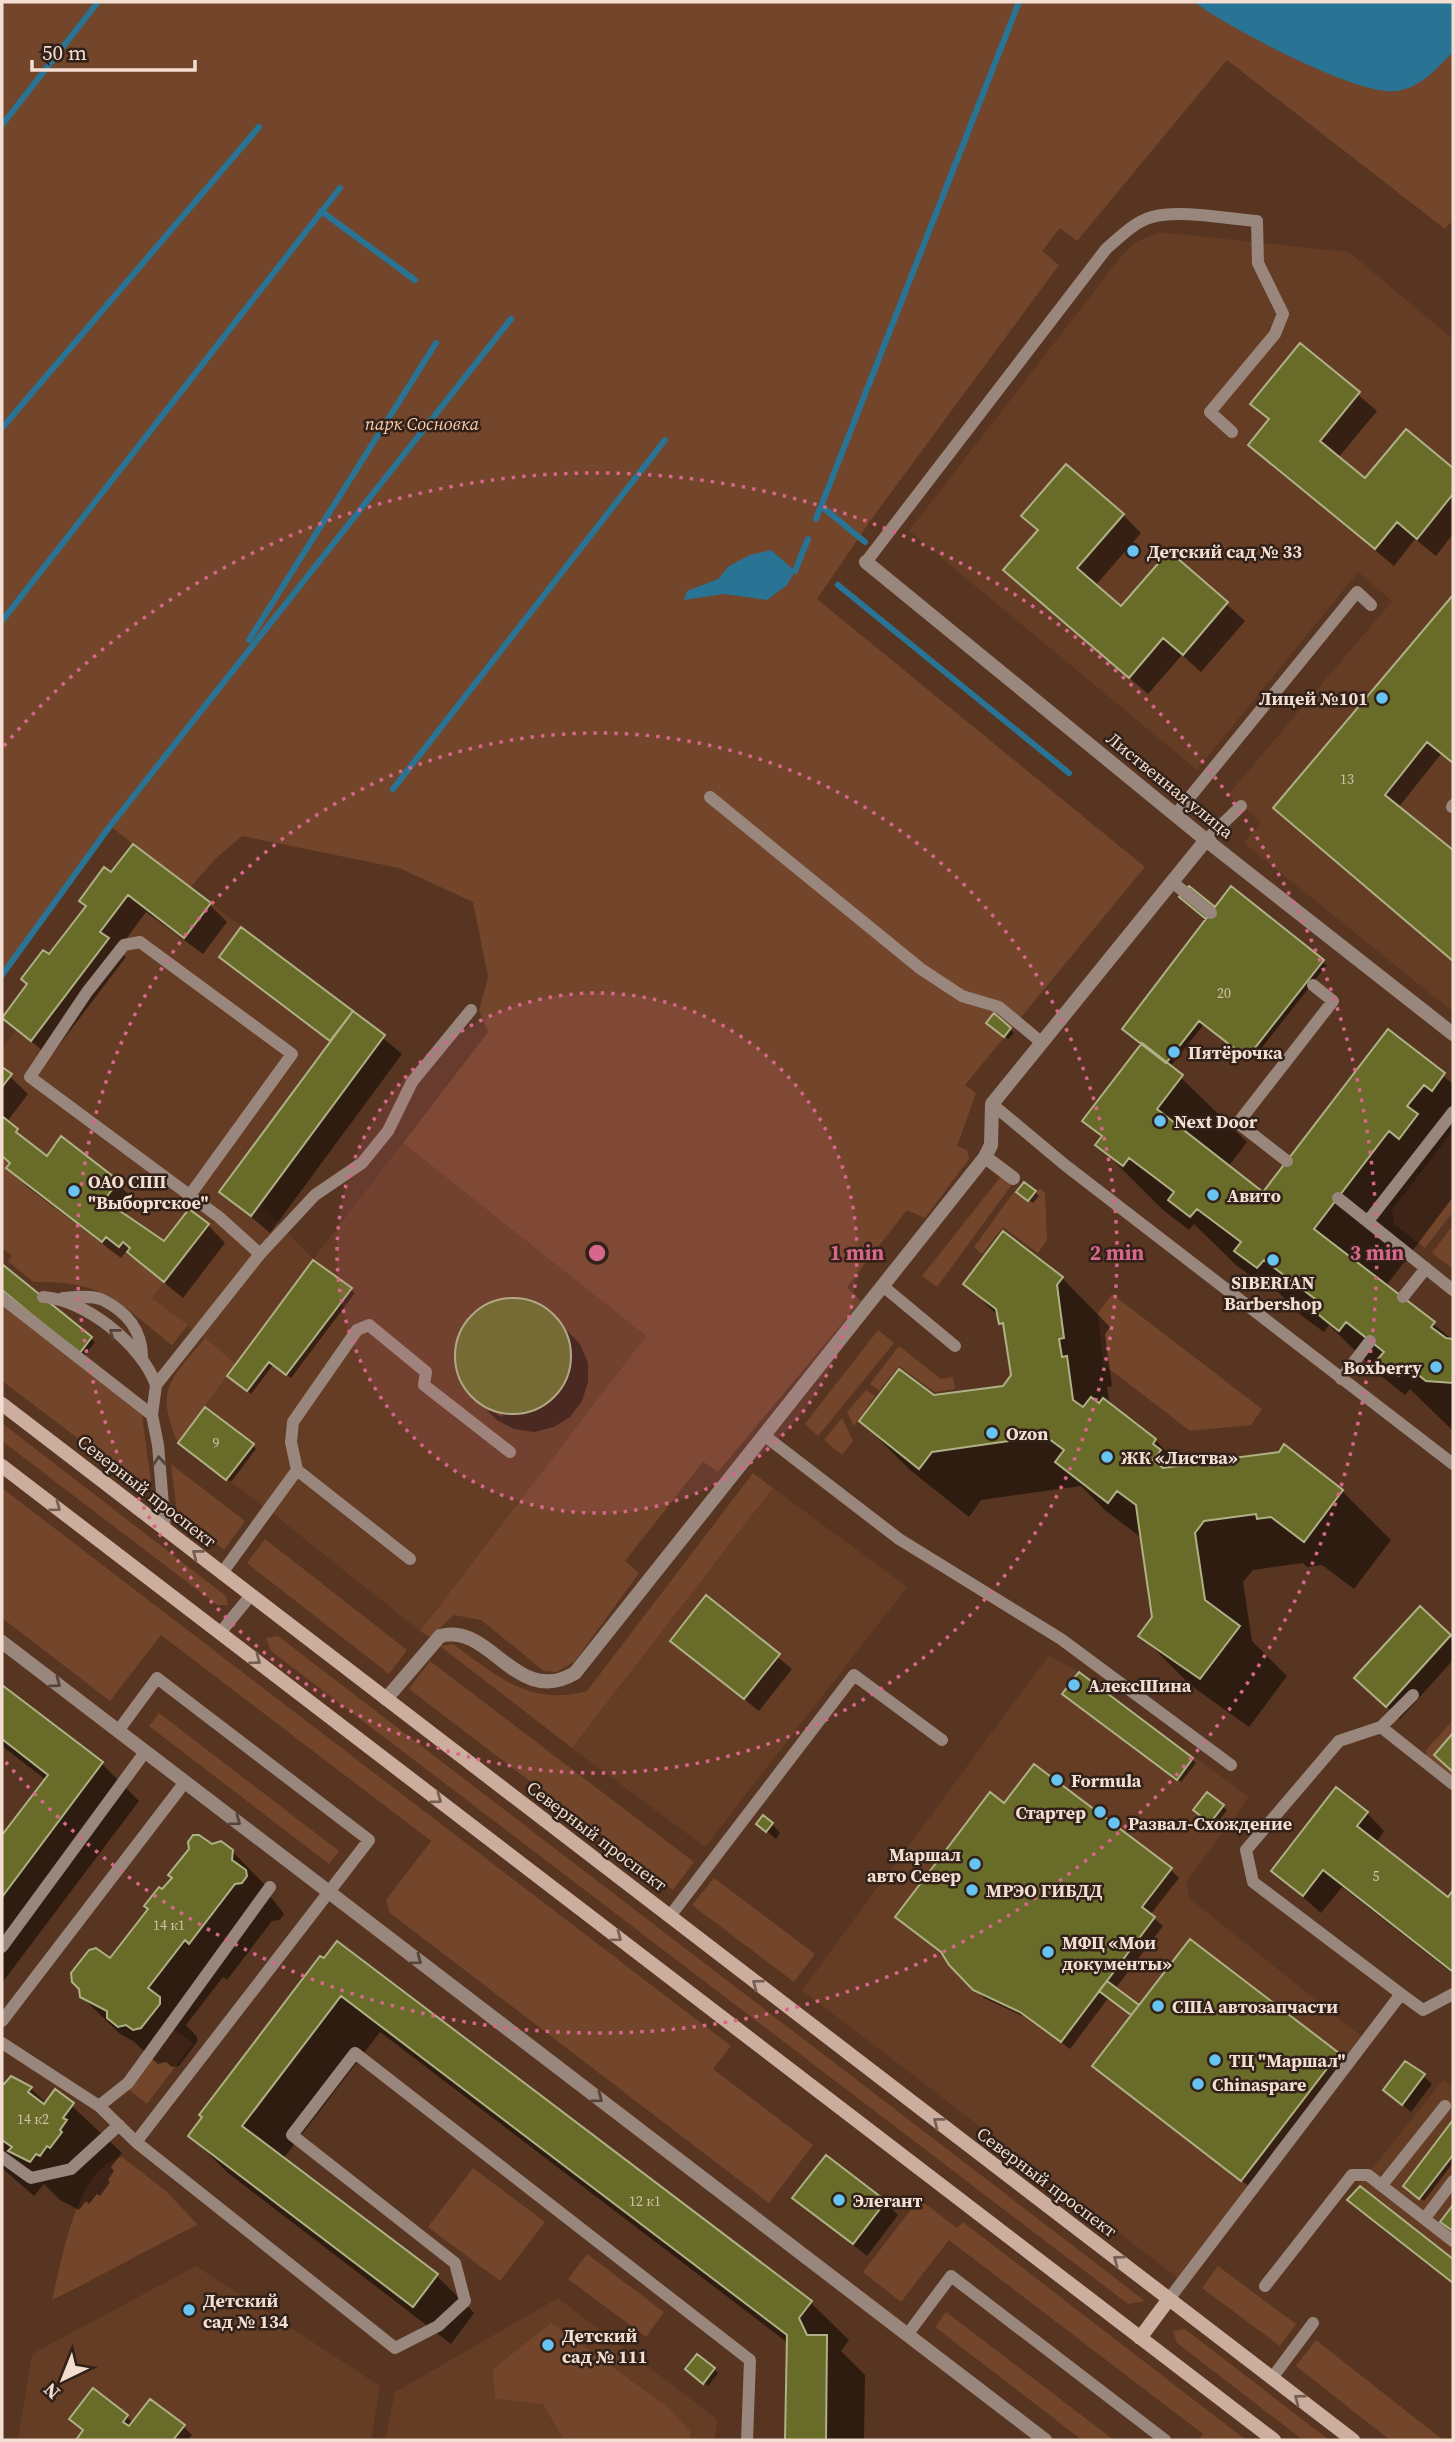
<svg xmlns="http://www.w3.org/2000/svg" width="1455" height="2442" font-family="'Source Serif 4',serif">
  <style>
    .built { fill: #653c24 }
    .green { fill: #73452a }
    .water { fill: #297495 }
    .shadow { fill: #0007 }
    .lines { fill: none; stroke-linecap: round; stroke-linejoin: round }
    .stream { stroke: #297495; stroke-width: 6 }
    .building { fill: #696b29; stroke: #aeb185; stroke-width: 2 }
    .service { stroke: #99867c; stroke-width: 12 }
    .minor { stroke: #99867c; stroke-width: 14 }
    .secondary { stroke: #cbae9e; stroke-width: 14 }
    .oneway { stroke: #55443b }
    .oneway2 { stroke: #766054 }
    .ring { fill: none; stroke: #d6678a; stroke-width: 3.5; stroke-dasharray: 3.5 7 }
    .poi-dot { fill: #67c4f0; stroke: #312118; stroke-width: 2.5 }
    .labels { text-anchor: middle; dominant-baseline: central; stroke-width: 5; stroke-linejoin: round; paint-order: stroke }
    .number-label { font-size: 14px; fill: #d1c1a7 }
    .park-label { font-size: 18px; font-style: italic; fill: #fecbad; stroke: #312118 }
    .poi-label { font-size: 18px; font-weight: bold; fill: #f4ded1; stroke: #312118; text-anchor: start }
    .street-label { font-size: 18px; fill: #f4ded1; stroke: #312118 }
    .centre { fill: #d6678a; stroke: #312118; stroke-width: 3.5 }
    .ring-label { font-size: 21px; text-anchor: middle; font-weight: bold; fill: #d6678a; stroke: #312118; stroke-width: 5; stroke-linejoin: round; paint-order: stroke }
  </style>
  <rect width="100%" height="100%" fill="#583520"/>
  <path class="built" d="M1159,232L1349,252L1453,339V1012L1244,843L1261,822L1228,795L1392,601L1358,572L1197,770L909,531L1119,259L1136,242Z
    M133,844L385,1035L260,1204L313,1259L403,1143L646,1336L420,1631L267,1509L178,1443L236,1364L152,1298L127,1252L130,1248L6,1168L10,1163L2,1156V1048L16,1030L2,1017L27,984L21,979L43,950L49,954L86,906L79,901L104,867L111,872Z
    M773,1488L907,1587L705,1847L572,1748Z
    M1049,1655L1079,1672L1249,1797L1187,1881L1189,1898L1361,2036L1179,2279L802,1990Z
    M1443,2080L1453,2088V2283L1347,2200Z
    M196,2266L380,2386L371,2440H18L32,2354Z
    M558,2298L717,2419L715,2440H385L395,2392Z"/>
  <path class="green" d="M2,2H1453V220L1445,229L1227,60L1077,241L1060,228L1042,251L1059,265L873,517L817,599L1145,867L965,1085L976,1093L957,1146L967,1150L969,1159L925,1218L907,1210L847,1287L861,1301L718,1472L703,1462L625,1561L639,1573L575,1661L557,1672L544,1671L481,1620L454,1615L430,1637L420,1631L646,1336L403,1143L488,1032L479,1011L488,977L473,902L399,868L242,836L214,860L190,888L110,826L2,975Z
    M1453,1130V1212L1425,1248L1394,1224L1392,1210Z
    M2,1156L10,1163L6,1168L106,1237L130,1248L127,1253L164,1282L152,1298L188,1325L172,1345C119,1303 105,1280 33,1282L8,1261L12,1256L2,1248Z
    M1002,1175L1013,1183L937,1287L922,1276Z
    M1040,1188L1045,1193L1047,1240L1038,1253L1003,1227L982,1254L974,1247L1014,1192L1029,1203Z
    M1453,1225V1269L1432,1253Z
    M1112,1294L1262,1409L1251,1425L1190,1431L1103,1364L1098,1313Z
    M2,1305L142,1415L151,1482L141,1486L2,1381Z
    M878,1330L894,1343L818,1436L805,1424Z
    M205,1338L236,1364L178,1443C154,1388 171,1380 205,1338Z
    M899,1346L941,1379L953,1377L955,1389L935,1392L899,1366L879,1391L870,1384Z
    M866,1390L875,1396L854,1426L847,1412Z
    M842,1418L853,1441L842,1455L824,1440Z
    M2,1423L226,1596L228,1605H217L2,1441Z
    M171,1464L245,1521L224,1550L177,1513Z
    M753,1473L773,1488L572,1748L440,1646L453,1644C498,1676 529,1707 587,1691Z
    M2,1488L731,2046L713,2069L813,2145L769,2203L390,1913L386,1900L431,1841L161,1635L110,1701L2,1618Z
    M265,1539L407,1650L389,1674L247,1563Z
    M278,1636L1145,2301L1128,2304L271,1651L266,1638Z
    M430,1661L694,1862L673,1890L409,1689Z
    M159,1713L339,1851L329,1864L149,1726Z
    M1453,1720V1789L1427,1768L1426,1750Z
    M714,1878L815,1954L794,1982L692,1905Z
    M174,2029L193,2043L147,2104L128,2089Z
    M122,2157L166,2191L198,2225C149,2248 102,2276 52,2300C62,2261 76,2167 122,2157Z
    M473,2168L545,2222L500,2281L428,2227Z
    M919,2199L957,2228L963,2222L1246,2440H1199L1203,2434L949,2240L901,2302L863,2272Z
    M587,2254L664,2312L646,2337L568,2279Z
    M1218,2266L1296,2324L1280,2346L1202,2288Z
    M946,2312L1114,2440H1082L935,2327Z
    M551,2323L665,2405L690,2431V2440H564L543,2404L495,2399L493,2369Z
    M1185,2329L1329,2440H1303L1177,2343L1173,2331Z
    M1316,2340L1443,2440H1390L1296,2366Z"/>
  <path class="water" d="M1194,2H1453V52C1437,68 1421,88 1396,91C1356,96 1228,27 1194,2Z
    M771,550L795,571L787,585L767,600L724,594L684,600L687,591L718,579L729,566L750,555Z"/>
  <path class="shadow" d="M1300,345L1377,411L1338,458L1366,481L1406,431L1453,470V534L1436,556L1415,539L1394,566L1250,445L1270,421L1252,404Z
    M1123,515L1141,533L1095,586L1122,608L1169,553L1245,621L1201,672L1182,655L1148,694L1006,570L1039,531L1024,516Z
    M1453,598V764L1441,754L1398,808L1453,852V961L1275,808Z
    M111,875L209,904L227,922L203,954L146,912L118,950L126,957L50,1057L4,1018Z
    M1216,909L1327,965L1252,1060L1204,1024L1170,1067L1247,1142L1228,1167L1264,1195L1388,1032L1453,1084V1197L1386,1286L1453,1340V1431L1410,1389L1405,1395L1380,1375L1329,1325L1324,1332L1302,1316L1261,1275L1257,1281L1236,1265L1194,1224L1189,1230L1163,1210L1097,1144L1102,1138L1084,1121L1143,1044Z
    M221,957L352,1012L402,1054L270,1233L222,1192L331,1043Z
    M994,1016L1014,1033L1008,1039L992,1026Z
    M2,1069L28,1094L6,1123L47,1158L62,1139L136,1200L123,1217L164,1244L208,1225L225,1243L183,1298L139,1262L125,1253L121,1258L26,1186L9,1168L11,1164L2,1158Z
    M1035,1192L1039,1196L1033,1203L1022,1195Z
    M2,1259L5,1269L95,1342L84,1356L2,1289Z
    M313,1262L355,1293L291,1378L273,1365L251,1394L233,1380Z
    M1062,1278L1110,1327L1105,1334L1112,1386L1107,1387L1109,1400L1116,1410L1155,1440L1182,1467L1207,1464L1211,1468L1280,1453L1285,1447L1342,1491L1391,1540L1354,1589L1322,1565L1307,1567L1303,1563L1253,1570L1243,1582L1252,1641L1287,1676L1249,1727L1189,1684L1141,1635L1154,1617L1143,1539L1106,1511L1081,1486L981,1500L969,1517L910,1470L861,1421L934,1397L1004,1387L1013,1376L1006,1328L999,1317L966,1284Z
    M510,1299L530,1301L548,1311L580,1344L588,1363V1382L582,1401L570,1417L554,1427L534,1432L514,1429L497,1420L486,1409L502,1417L503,1414L480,1403L465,1386L457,1368L456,1348L462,1329L474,1313L491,1303Z
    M252,1445L256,1449L231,1482L184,1446Z
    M706,1598L792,1669L759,1711L672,1641Z
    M1420,1609L1453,1640V1660L1400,1719L1370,1691Z
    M2,1687L102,1764L139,1801L2,1983V1837L46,1780L2,1746Z
    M1068,1698L1192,1759L1196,1763L1181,1782Z
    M1208,1794L1227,1810L1215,1826L1199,1814Z
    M1005,1805L1170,1869L1179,1878L1150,1915L1163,1926L1115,1989L1139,2007L1338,2054L1346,2063L1251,2188L1094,2066L1133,2015L1109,1997L1070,2049L1031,2020L984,1998L950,1964Z
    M1367,1813L1384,1831L1376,1843L1448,1899L1453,1893V1974L1342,1887L1321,1913L1273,1871Z
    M758,1824H772L780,1833L776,1839Z
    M212,1846L232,1851L270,1890V1896L284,1914L280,1920L272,1921L227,1980L223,1977L186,2025L197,2037V2042L179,2066L172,2067L166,2062L158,2064L133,2041L120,2034L81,1996L163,1892Z
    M338,1943L811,2303L849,2340L841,2351L865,2375L864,2440H787L788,2343L380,2032L283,2159L437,2276L474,2313L451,2344L228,2173L190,2136Z
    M1423,2076L1432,2084L1411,2112L1385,2090Z
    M11,2078L31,2089L46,2103L56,2091L122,2153L111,2167L114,2171L108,2180L110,2182L100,2196L97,2194L89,2204L86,2201L79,2210L60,2200L44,2184L34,2196L2,2168V2086Z
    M1453,2123V2163L1424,2201L1405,2186Z
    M1360,2188L1453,2262V2284L1349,2200Z
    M795,2198L885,2202L898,2215L867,2256Z
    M697,2357L718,2373L708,2386L691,2373Z
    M93,2390L134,2423L183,2426L192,2435L188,2440H78L85,2432L71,2419Z"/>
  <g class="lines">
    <path class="stream" d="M2,125L98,2
      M321,211L415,280
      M2,428L259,127
      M821,506L865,542
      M816,519L1019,2
      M795,571L808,539
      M838,585L1069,773
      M2,621L340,188
      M249,640L436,343
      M393,789L665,440
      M2,975L110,826L511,319"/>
  </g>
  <path class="building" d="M1300,343L1360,392L1320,441L1365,478L1406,429L1453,468V494L1417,539L1397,522L1375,549L1248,445L1269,419L1250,404Z
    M1066,464L1124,514L1077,568L1121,606L1169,551L1228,602L1183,655L1163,638L1129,678L1003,570L1038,530L1021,516Z
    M1453,595V763L1427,742L1385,795L1453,850V961L1273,808Z
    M133,844L211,903L184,938L128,895L100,932L109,938L31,1041L2,1018L27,984L21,979L43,950L49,954L86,906L79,901L104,867L111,872Z
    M1189,886L1215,907L1206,919L1179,897Z
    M1231,886L1324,960L1247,1058L1199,1021L1166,1063L1122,1029Z
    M241,927L353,1011L330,1041L219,957Z
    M353,1011L385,1035L251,1216L219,1192Z
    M994,1013L1011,1028L1004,1037L986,1023Z
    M1388,1029L1445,1073L1432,1091L1424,1085L1407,1106L1418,1114L1399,1139L1389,1131L1314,1229L1435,1322L1431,1327L1446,1338L1453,1339V1383L1426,1381L1407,1366L1399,1376L1377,1360L1384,1352L1346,1322L1339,1331L1325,1320L1313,1310L1319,1302L1264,1260L1257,1268L1234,1251L1241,1242L1197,1209L1190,1217L1168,1200L1174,1192L1153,1176L1129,1158L1123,1166L1095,1145L1102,1136L1082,1121L1142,1043L1183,1075L1157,1109L1263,1192Z
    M2,1067L12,1074L2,1087Z
    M2,1116L18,1129L16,1132L47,1156L61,1136L119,1181L104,1200L164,1241L189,1209L209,1224L164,1282L127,1252L130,1248L123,1242L119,1247L106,1237L102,1242L6,1168L10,1163L2,1156Z
    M1024,1182L1036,1191L1028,1201L1016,1192Z
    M1003,1231L1063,1277L1057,1285L1064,1338L1059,1339L1062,1357L1067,1356L1073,1400L1083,1407L1091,1397L1099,1403L1103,1398L1156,1439L1153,1444L1161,1450L1153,1460L1163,1468L1208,1462L1209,1466L1226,1464L1225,1459L1279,1452L1284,1444L1343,1490L1304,1542L1271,1517L1257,1519L1256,1514L1204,1521L1195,1533L1205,1600L1240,1626L1200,1679L1138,1636L1152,1617L1138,1520L1136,1505L1117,1491L1108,1503L1055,1462L1064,1450L1045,1436L932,1452L919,1469L859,1421L899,1369L934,1395L1003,1386L1011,1375L1003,1323L999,1324L996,1309L963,1284Z
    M313,1260L352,1288L286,1375L269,1362L247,1391L227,1376Z
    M2,1264L92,1337L79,1354L2,1290Z
    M455 1356a58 58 0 1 1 116 0a58 58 0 1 1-116 0Z
    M205,1407L254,1444L226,1480L178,1443Z
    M706,1595L780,1654L744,1699L670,1641Z
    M1420,1606L1451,1635L1386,1707L1354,1678Z
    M1079,1672L1193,1758L1177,1780L1062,1694Z
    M2,1685L103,1762L2,1897V1835L48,1775L2,1739Z
    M1453,1733V1772L1434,1755Z
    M1034,1764L1172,1868L1142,1907L1155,1917L1061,2042L1020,2012L973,1990L949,1965L941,1952L895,1917L990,1792L1004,1803Z
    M1336,1787L1368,1812L1357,1826L1448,1897L1453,1890V1972L1323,1870L1303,1896L1271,1871Z
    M1207,1792L1224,1805L1210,1823L1193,1810Z
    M763,1815L773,1823L766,1832L756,1824Z
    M193,1835H199L212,1844L221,1841L233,1850L232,1860L246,1870L247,1876L242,1883L235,1884L189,1944L185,1940L148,1988L160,1997V2004L141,2028L133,2030L126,2025L118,2027L107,2018V2011L80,1997L79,1989L72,1982L71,1973L89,1950L96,1948L110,1958L148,1909L144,1906L159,1887L162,1889L172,1878L168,1875L189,1849L188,1842Z
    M1190,1939L1339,2053L1241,2181L1092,2066Z
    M337,1941L812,2301L799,2318L807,2335H827L826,2440H785L787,2335L341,1996L242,2126L438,2274L413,2307L188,2136L202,2117L199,2115L320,1956L324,1958Z
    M1107,1981L1139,2005L1131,2015L1099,1991Z
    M1405,2061L1425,2074L1402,2105L1383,2090Z
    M11,2076L32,2087L28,2092L44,2104L55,2089L74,2103L63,2118L67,2120L60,2130L62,2132L50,2148L47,2146L40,2156L36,2154L30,2162L8,2151L12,2147L2,2140V2083L4,2084Z
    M1453,2120V2155L1419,2199L1403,2186Z
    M826,2155L886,2201L853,2244L792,2198Z
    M1360,2186L1453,2259V2283L1347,2200Z
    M1453,2205V2231L1440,2222Z
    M697,2354L715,2368L703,2384L685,2369Z
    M93,2388L128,2415L123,2422L129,2426L150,2399L185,2425L173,2440H76L83,2430L69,2419Z"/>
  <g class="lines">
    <path class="service" d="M866,562L1106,249C1120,237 1134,222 1152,217C1180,209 1228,219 1257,221L1258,263L1283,314L1275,334L1210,412L1232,432
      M710,797L921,969L962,996L999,1007L1041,1042
      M1452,807L1453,805
      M1176,814L1357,592L1371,605
      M1206,840L1241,806
      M1172,882L1211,913
      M992,1104L1065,1165L1453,1464
      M1287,1161L1238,1123L1333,1001L1313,985
      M1338,1198L1453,1290
      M1368,1221L1453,1112
      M260,1254L315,1195L362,1163L388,1131L412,1082L471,1010
      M884,1287L955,1346
      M43,1297C85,1299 142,1345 156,1385
      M1403,1297L1426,1268
      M2,1298L152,1415L158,1445L165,1529
      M63,1298C74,1297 93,1295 103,1300C127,1312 142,1331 142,1357
      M1341,1379L1370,1341
      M152,1415L156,1385L260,1254L219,1217L30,1077L87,992L124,945L140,942L292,1054L190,1195
      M765,1436L899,1539L1061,1639L1231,1765
      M297,1470L410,1559
      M222,1573L297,1470L291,1442L293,1422L357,1330L369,1325L426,1372L424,1385L510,1452
      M220,1633L251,1595
      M1381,1727L1413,1695
      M670,1916L854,1675L942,1740
      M2,1947L145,1752
      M1401,1994L1253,1882L1246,1850L1339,1741L1381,1727L1453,1784
      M2,2021L185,1782
      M2,2043L99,2106L136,2142L369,1840L157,1678L118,1731
      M99,2106L128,2083L270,1887
      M136,2142L395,2348L438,2326L465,2301L455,2263L292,2135L355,2053L750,2360L747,2440
      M2,2157L31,2178L71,2169L119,2125
      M1382,2185L1445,2106
      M1425,2218L1453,2181
      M1265,2286L1352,2175H1368L1453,2241
      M1169,2299L1401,1994L1423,2010L1453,1994
      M907,2335L951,2276L1165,2440
      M1272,2378L1313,2323"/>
    <path class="minor" d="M866,562L1206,840L1453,1034
      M1013,1178L985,1157L991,1145L992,1104L1206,840
      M2,1642L1045,2440
      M386,1699L440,1636C491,1622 516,1708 575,1673L985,1157"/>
    <path class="secondary" d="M2,1404L1353,2440
      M2,1466L1274,2440
      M1140,2338L1169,2299"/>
  </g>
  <defs><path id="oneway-chevron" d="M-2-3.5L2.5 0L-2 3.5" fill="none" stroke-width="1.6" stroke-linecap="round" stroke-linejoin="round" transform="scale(1.75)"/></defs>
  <g class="oneway">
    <use href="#oneway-chevron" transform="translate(114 1333) rotate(-142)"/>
    <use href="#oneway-chevron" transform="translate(159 1461) rotate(-95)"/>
    <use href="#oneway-chevron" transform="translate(56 1683) rotate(37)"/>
    <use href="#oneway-chevron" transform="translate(236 1821) rotate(37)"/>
    <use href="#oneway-chevron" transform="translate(417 1960) rotate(37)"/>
    <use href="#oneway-chevron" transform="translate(598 2098) rotate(37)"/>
  </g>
  <g class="oneway2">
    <use href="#oneway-chevron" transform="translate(56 1507) rotate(37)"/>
    <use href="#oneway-chevron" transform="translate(197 1554) rotate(-142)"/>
    <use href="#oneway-chevron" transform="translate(256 1660) rotate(37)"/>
    <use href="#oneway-chevron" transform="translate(437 1799) rotate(37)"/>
    <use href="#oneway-chevron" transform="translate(617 1937) rotate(37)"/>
    <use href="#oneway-chevron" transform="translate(757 1984) rotate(-143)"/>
    <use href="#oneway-chevron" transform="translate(938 2122) rotate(-142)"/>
    <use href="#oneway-chevron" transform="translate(1118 2260) rotate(-143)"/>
    <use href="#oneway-chevron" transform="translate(1299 2399) rotate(-143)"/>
  </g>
  <circle cx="597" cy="1253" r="260" fill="#d6678a" fill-opacity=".12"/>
  <g class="ring">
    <circle cx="597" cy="1253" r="260"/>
    <circle cx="597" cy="1253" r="520"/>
    <path d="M4 746A780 780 0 1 1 4 1760"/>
  </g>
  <g class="poi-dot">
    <circle cx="1133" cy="551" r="7"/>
    <circle cx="1382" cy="698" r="7"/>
    <circle cx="1174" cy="1052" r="7"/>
    <circle cx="1160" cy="1121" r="7"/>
    <circle cx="74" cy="1191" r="7"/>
    <circle cx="1213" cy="1195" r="7"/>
    <circle cx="1273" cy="1260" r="7"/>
    <circle cx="1436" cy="1367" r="7"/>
    <circle cx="992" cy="1433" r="7"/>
    <circle cx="1107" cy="1457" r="7"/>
    <circle cx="1074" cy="1685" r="7"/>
    <circle cx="1057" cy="1780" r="7"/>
    <circle cx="1100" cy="1812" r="7"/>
    <circle cx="1114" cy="1823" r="7"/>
    <circle cx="975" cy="1864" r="7"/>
    <circle cx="972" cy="1890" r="7"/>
    <circle cx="1048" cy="1952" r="7"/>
    <circle cx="1158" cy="2006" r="7"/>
    <circle cx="1215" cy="2060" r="7"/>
    <circle cx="1198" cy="2084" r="7"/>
    <circle cx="839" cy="2200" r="7"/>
    <circle cx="189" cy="2310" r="7"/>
    <circle cx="548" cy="2345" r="7"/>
  </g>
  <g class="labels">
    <g class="number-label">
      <text x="1347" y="779">13</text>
      <text x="1224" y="993">20</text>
      <text x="216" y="1443">9</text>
      <text x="1376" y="1876">5</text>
      <text x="169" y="1925">14 к1</text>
      <text x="33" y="2119">14 к2</text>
      <text x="645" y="2201">12 к1</text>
    </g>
    <g class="park-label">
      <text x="422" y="423">парк Сосновка</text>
    </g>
    <g class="poi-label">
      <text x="1147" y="551">Детский сад № 33</text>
      <text x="1368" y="698" text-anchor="end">Лицей №101</text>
      <text x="1188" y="1052">Пятёрочка</text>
      <text x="1174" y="1121">Next Door</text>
      <text x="88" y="1181">ОАО СПП<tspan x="88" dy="21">"Выборгское"</tspan></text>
      <text x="1227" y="1195">Авито</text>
      <text x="1273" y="1282" text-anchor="middle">SIBERIAN<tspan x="1273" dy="21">Barbershop</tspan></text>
      <text x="1422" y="1367" text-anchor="end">Boxberry</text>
      <text x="1006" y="1433">Ozon</text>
      <text x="1121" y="1457">ЖК «Листва»</text>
      <text x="1088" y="1685">АлексШина</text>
      <text x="1071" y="1780">Formula</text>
      <text x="1086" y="1812" text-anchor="end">Стартер</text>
      <text x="1128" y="1823">Развал-Схождение</text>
      <text x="961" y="1854" text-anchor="end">Маршал<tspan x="961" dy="21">авто Север</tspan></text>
      <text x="986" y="1890">МРЭО ГИБДД</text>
      <text x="1062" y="1942">МФЦ «Мои<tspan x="1062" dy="21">документы»</tspan></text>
      <text x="1172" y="2006">США автозапчасти</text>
      <text x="1229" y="2060">ТЦ "Маршал"</text>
      <text x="1212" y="2084">Chinaspare</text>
      <text x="853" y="2200">Элегант</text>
      <text x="203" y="2300">Детский<tspan x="203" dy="21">сад № 134</tspan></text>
      <text x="562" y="2335">Детский<tspan x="562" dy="21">сад № 111</tspan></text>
    </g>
    <g class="street-label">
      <text transform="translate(1170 785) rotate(39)">Лиственная улица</text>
      <text transform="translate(147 1491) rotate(38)">Северный проспект</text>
      <text transform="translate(597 1836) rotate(37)">Северный проспект</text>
      <text transform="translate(1047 2182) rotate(37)">Северный проспект</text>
    </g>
  </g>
  <circle cx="597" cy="1253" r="10" class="centre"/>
  <g class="ring-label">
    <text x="857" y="1260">1 min</text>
    <text x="1117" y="1260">2 min</text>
    <text x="1377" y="1260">3 min</text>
  </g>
  <rect width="1455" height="2442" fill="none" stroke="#f4ded1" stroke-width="7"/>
  <g transform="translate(63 2379) rotate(223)" stroke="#312118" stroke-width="5" paint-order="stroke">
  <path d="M0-5L12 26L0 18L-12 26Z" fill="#f4ded1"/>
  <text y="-10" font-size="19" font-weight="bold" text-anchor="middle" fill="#f4ded1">N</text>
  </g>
  <path d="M32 60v10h163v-10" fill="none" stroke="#f4ded1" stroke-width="3.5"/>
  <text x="42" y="60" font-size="21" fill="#f4ded1" stroke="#312118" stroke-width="5" paint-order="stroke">50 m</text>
</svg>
